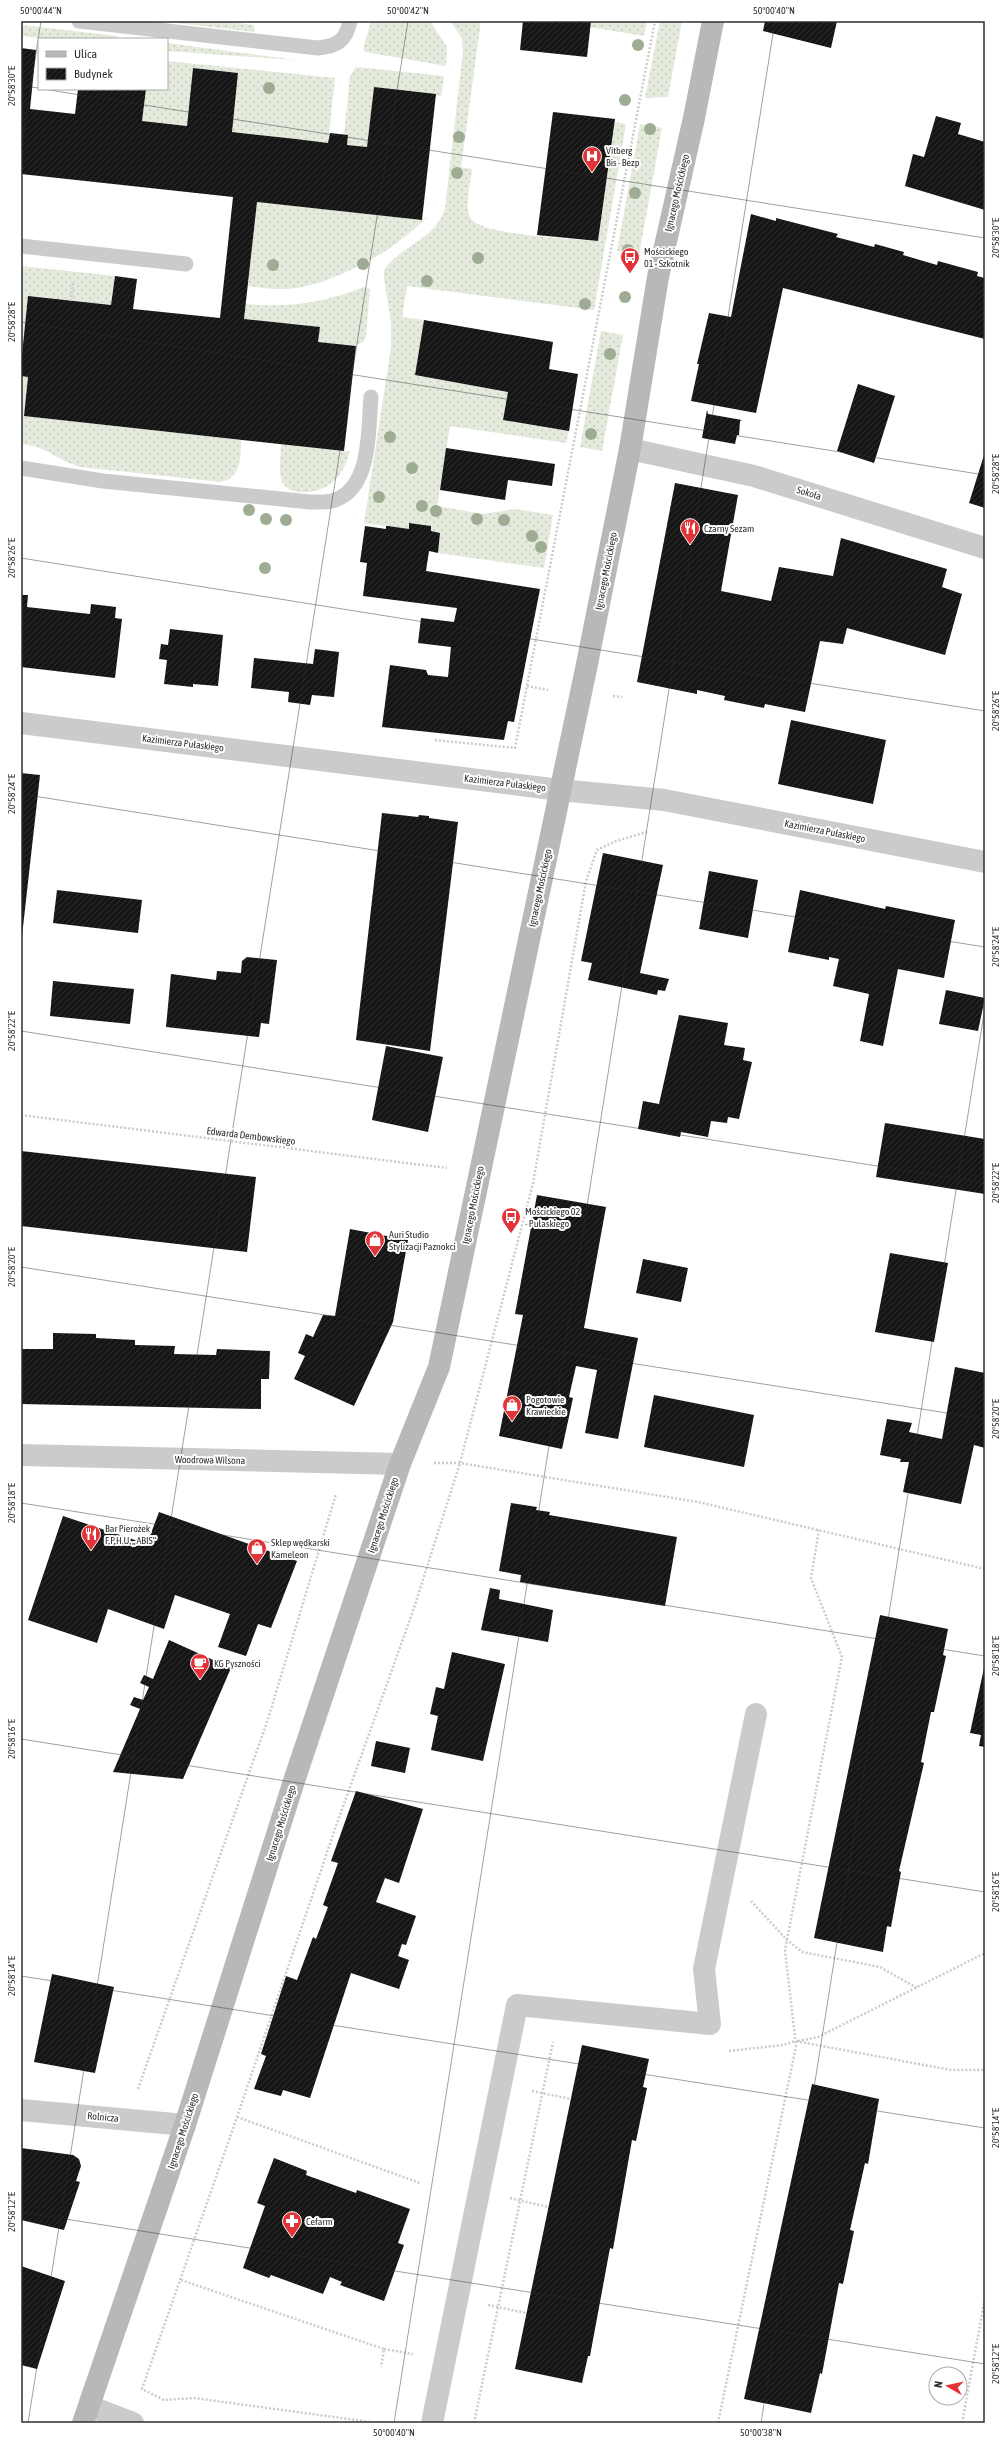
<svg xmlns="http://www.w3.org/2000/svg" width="1006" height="2444" font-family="'Asap Condensed',sans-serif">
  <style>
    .grass { fill: url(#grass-dots) }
    .building { fill: url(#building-hatch) }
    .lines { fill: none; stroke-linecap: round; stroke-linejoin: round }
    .path { stroke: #cbcbcb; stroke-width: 2.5; stroke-dasharray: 2 2; stroke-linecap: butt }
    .lane { stroke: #cbcbcb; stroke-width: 15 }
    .street { stroke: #cbcbcb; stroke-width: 22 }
    .secondary { stroke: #b8b8b8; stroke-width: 22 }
    .tree { fill: #9eac94 }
    .ticks { fill: none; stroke: #2e2e2e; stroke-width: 1; stroke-opacity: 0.45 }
    .labels { text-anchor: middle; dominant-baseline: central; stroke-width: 4; stroke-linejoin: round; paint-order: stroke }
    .poi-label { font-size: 10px; fill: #2e2e2e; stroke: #fff; text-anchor: start }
    .street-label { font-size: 10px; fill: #2e2e2e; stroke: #fff }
    .neatline { fill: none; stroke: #2e2e2e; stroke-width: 1.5 }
    .ticks-label { font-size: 10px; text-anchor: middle; fill: #2e2e2e }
  </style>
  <defs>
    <pattern id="grass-dots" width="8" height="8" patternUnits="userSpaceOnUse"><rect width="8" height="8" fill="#e4ebdc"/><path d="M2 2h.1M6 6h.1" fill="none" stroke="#c4cabd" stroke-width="1.8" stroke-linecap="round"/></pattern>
    <pattern id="building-hatch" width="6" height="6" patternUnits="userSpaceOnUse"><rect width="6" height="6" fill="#151515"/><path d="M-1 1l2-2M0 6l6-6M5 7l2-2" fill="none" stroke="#2f2f2f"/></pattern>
  </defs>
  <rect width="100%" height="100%" fill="#fff"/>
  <path class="grass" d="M159,21H221L254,25V32Z
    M371,21H430L447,47L446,66L365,52L363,49Z
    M450,21H481L461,167L472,169C471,182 463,209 472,220C484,235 575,239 598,241L615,122L626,124L594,310L407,286L402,317L424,320L415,375L508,392L569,431L566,443L450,426L437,506L483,514L515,509L553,515L544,568L438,553L440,533L431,531V526L409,523V529L364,523L391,348V322L384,278V270C402,244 436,240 445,208L463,51L462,38Z
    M591,21H647L644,36L590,27Z
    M660,21H682L668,97L645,98Z
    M21,25L118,36L117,39H48L21,36Z
    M167,43L296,60L167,51Z
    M167,61L335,78L328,143L232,132L238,73L193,68L187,126L142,121L146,89H167Z
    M356,67L444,76L441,96L374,87L367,147L347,145L348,135H344L350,76Z
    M640,124L662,128L639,255L617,251Z
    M257,202L422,220L428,216C396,249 351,275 306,286C287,291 267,289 248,286Z
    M21,266L115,276L111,305L28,296L21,364Z
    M364,287L370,289L366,337C359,353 332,343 318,342L320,328L244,319L246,304C290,308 322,303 364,287Z
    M601,331L623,335L602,451L580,447Z
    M21,376L28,377L24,416L241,440C241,457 241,478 221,482L80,467C57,460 46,446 21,444Z
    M281,444L344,451H350C344,476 327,494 300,492C293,492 285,488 282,482C278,471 281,455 281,444Z"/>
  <path class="building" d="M523,21H591L587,57L520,50Z
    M765,21H837L831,48L763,31Z
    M21,48L36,50L30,109L75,114L78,89H146L142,121L187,126L193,68L238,73L232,132L296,139L328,143L330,133L348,135L347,145L367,147L374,87L436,94L422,220L257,202L244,319L320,327L318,342L356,346L344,451L24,416L28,377L21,376V364L28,296L111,305L115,276L137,279L133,309L220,318L233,197L21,174Z
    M553,112L615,119L598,241L537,235Z
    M936,116L961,123L958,134L985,142V210L905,186L913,154L924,157Z
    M751,214L776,221V218L838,234L836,237L874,247L875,244L904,252L903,255L937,265L938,261L978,272L977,276L985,278V339L783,288L756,413L691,401L699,364H697L709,313L731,317Z
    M424,320L553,342L549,369L578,374L569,431L503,420L508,392L415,375Z
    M858,384L895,396L874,463L837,451Z
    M707,410L708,414L742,420L740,421L739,435H737L735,444L702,438Z
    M446,448L555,464L552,486L508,480L505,500L440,490Z
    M985,452V508L969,503Z
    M675,483L738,495L721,591L771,601L779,567L833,576L841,538L947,569L942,587L962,594L945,655L847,628L843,644L820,641L805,712L765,704L764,708L724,700L725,696L697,690V694L637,682Z
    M409,523L431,526V531L440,533L438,553L429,551L426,571L540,589L514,722L508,721L504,740L382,727L390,665L426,670L428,675L448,677L451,647L418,643L421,618L454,622L457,608L363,596L367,563L360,562L365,526L386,529V526H388L409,529Z
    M21,595H28L27,607L90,614L91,604L116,607L115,618L122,619L115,678L21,667Z
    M170,629L223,635L218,686L193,684V687L164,684L167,660L159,659L161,644L168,645Z
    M315,649L339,652L334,697L312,695L310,705L288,702L289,692L251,688L254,658L313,664Z
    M791,720L886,740L873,804L778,784Z
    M21,773L40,775L22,936H21Z
    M382,813L418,817L419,815L429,816V818L458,822L430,1051L356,1040Z
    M603,853L663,865L640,973L669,979L665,991L658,990L657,995L588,980L592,963L581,961Z
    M709,871L758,880L748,938L699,929Z
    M57,890L142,900L138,933L53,923Z
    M800,890L885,909L886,906L955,920L944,978L898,969L883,1046L860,1041L869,994L833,986L839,959L829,957V960L788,952Z
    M247,957L277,960L269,1024L261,1023L259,1037L166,1027L171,974L216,980L217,971L241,973L242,961Z
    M53,981L134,989L130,1024L50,1016Z
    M946,990L985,998L978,1031L939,1024Z
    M679,1015L728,1023L724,1045L745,1048L743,1060L752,1062L739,1119L728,1117L727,1123L711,1121L708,1137L681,1132L680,1137L638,1129L643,1101L659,1104Z
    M386,1046L443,1057L428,1132L372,1120Z
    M885,1123L985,1139V1194L876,1177Z
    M21,1151L256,1177L247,1252L21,1226Z
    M537,1195L606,1207L584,1328L638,1338L618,1439L585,1433L597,1370L576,1366L569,1397L573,1398L562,1449L499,1436L523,1315L515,1314Z
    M350,1229L408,1240L393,1322L354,1406L294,1379L305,1356L298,1353L306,1334L313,1337L323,1315L335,1316Z
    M890,1253L948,1263L934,1342L875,1332Z
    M643,1259L688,1268L681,1302L636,1293Z
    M53,1333L96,1334V1338L135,1340V1345L175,1346L174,1354L216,1355L217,1349L270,1351L269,1379H261V1409L21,1404V1349H53Z
    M955,1367L985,1373V1448L974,1445L961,1504L903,1492L909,1462H900L901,1459L880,1455L887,1419L912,1423L909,1432L942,1439Z
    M654,1395L754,1415L744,1467L644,1447Z
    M511,1503L537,1507L536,1510L550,1512L549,1515L677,1537L665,1606L520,1582L521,1575L499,1571Z
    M159,1512L297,1561L271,1628L258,1624L246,1656L218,1647L230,1614L175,1595L164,1629L108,1609L97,1643L28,1620L63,1516L147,1544Z
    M490,1588L500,1590L499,1599L553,1610L548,1642L481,1630Z
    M880,1615L948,1629L943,1655L946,1656L934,1712H931L921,1762L924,1763L899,1871L901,1872L891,1927L887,1926L883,1952L814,1938Z
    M169,1640L231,1668L183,1779L113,1772L140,1709L130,1705L134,1697L143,1700L149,1687L140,1683L144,1675L153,1679Z
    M452,1652L505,1664L483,1761L431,1750L438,1716L430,1714L436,1687L444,1689Z
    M984,1668H985V1747L979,1746L981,1735L970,1733Z
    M376,1741L410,1748L405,1773L371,1766Z
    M356,1791L423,1809L399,1883L385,1878L376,1902L416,1916L406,1945L402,1944L398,1956L409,1960L399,1989L351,1973L310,2098L283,2090L281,2096L254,2089L266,2056L261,2054L286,1976L297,1980L313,1937L316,1939L328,1907L323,1905L338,1863L331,1861Z
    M52,1974L114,1987L95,2073L34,2062Z
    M582,2045L649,2059L643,2087L647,2088L636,2141L632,2140L613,2249L610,2248L590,2356H588L582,2383L515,2369Z
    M812,2084L879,2099L868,2164L865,2163L850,2230L854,2231L843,2284L839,2283L822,2374L820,2373L811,2413L744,2399Z
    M21,2148L73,2155L79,2159L81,2166L76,2181L80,2182L64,2230L21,2220Z
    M274,2158L307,2171L306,2175L356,2193L357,2190L410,2209L398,2243L404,2245L384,2301L340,2285L342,2282L330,2277L323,2294L271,2275L269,2278L243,2268L265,2206L257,2203Z
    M21,2266L65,2281L37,2369L21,2365Z"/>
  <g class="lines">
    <path class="path" d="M71,301L73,281
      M527,686L548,690
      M613,696L622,697
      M435,740L515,748L655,21
      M21,1115L447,1168
      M434,1463H460L698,1502L985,1569
      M751,1901L787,1940L802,1952L880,1967L917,1988
      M798,2041L818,2037L985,1953
      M729,2051L783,2045L795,2041L951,2070H985
      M138,2089L268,1719L336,1494
      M532,2091L571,2099
      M237,2117L420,2183
      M510,2198L548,2207
      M181,2280L384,2349L381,2367
      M488,2305L526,2313
      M384,2349L413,2354
      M378,2423L194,2398L164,2400L142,2389L237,2117L335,1829L413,1611L460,1463L533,1183L586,881L597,850L616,841L647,832
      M474,2423L553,2042
      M718,2423L796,2046L785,1950L842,1657L811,1578L819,1530
      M962,2423L985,2298"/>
    <path class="lane" d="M79,21L318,48C337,46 346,41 350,21
      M21,246L186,264
      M21,468L103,481L310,502C318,502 328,503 335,500C372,487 368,429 371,397"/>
    <path class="street" d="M630,449L754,476L985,548
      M21,723L560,790L664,800L985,862
      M21,1455L400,1464
      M21,2110L185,2125
      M89,2406L133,2423
      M432,2423L517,2005L710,2024L704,1969L756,1714"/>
    <path class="secondary" d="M83,2423L185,2125L294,1781L400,1464L439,1367L586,669L630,449L658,277L694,118L713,21"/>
  </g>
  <g class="tree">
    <circle cx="638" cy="45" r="6"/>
    <circle cx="269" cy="88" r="6"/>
    <circle cx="625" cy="100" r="6"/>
    <circle cx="650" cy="129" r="6"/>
    <circle cx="459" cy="137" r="6"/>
    <circle cx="457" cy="173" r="6"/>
    <circle cx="635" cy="193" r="6"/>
    <circle cx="628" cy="250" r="6"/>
    <circle cx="478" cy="258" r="6"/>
    <circle cx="363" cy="264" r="6"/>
    <circle cx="273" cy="265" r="6"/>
    <circle cx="427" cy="281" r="6"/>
    <circle cx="625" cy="297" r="6"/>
    <circle cx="585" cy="304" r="6"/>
    <circle cx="610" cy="354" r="6"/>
    <circle cx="591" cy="434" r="6"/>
    <circle cx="390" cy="437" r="6"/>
    <circle cx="412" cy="468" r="6"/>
    <circle cx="379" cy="497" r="6"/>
    <circle cx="422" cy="506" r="6"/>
    <circle cx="249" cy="510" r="6"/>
    <circle cx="436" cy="511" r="6"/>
    <circle cx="266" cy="519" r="6"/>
    <circle cx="477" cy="519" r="6"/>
    <circle cx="286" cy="520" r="6"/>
    <circle cx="504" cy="520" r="6"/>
    <circle cx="532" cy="536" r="6"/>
    <circle cx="541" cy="547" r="6"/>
    <circle cx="265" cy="568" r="6"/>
  </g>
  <path class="ticks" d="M21,86L39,88M43,89L985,238M21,150L41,21M21,322L985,475M21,558L985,711M21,794L985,947M21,1031L985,1183M21,1267L985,1419M21,1503L985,1656M21,1739L985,1892M21,1976L985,2128M21,2212L985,2364M28,2423L408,21M394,2423L775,21M761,2423L985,1007"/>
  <defs>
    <g id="hospital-pin" transform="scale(1)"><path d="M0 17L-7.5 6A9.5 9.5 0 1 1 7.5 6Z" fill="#e23438" stroke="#fff"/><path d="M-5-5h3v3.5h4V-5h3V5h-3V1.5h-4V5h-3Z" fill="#fff"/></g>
    <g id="bus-pin" transform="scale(1)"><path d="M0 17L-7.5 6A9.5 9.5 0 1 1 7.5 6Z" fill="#e23438" stroke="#fff"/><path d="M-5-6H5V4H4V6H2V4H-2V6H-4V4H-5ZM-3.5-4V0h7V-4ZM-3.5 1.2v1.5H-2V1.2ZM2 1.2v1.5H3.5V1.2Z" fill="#fff"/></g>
    <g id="restaurant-pin" transform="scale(1)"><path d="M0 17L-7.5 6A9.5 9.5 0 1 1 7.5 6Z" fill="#e23438" stroke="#fff"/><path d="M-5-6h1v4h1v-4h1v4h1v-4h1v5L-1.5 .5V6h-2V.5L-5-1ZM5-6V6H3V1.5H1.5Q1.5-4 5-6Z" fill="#fff"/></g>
    <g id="shop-pin" transform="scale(1)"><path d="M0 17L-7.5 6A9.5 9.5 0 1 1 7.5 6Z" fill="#e23438" stroke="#fff"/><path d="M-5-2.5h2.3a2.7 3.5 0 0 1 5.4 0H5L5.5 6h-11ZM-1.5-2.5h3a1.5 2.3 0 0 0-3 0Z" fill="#fff"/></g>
    <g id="cafe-pin" transform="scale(1)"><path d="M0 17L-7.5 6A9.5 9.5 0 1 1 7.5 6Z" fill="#e23438" stroke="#fff"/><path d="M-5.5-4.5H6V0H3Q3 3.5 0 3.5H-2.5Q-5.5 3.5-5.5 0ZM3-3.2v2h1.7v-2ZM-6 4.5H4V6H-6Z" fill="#fff"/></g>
    <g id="pharmacy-pin" transform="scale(1)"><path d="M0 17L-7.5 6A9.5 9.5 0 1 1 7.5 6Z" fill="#e23438" stroke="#fff"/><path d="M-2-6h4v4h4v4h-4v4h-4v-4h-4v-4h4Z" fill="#fff"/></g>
  </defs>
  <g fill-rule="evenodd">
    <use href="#hospital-pin" x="592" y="156"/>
    <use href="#bus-pin" x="630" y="257"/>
    <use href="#restaurant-pin" x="690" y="528"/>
    <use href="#bus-pin" x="511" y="1217"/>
    <use href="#shop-pin" x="375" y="1240"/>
    <use href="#shop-pin" x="512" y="1405"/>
    <use href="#restaurant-pin" x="91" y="1534"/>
    <use href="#shop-pin" x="257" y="1548"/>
    <use href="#cafe-pin" x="200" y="1663"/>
    <use href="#pharmacy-pin" x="292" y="2221"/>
  </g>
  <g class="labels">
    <g class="poi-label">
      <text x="606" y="150">Vitberg<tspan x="606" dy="12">Bis - Bezp</tspan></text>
      <text x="644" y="251">Mościckiego<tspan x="644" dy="12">01 - Szkotnik</tspan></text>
      <text x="704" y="528">Czarny Sezam</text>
      <text x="525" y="1211">Mościckiego 02<tspan x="525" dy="12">- Pułaskiego</tspan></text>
      <text x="389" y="1234">Auri Studio<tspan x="389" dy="12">Stylizacji Paznokci</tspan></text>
      <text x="526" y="1399">Pogotowie<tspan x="526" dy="12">Krawieckie</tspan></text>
      <text x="105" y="1528">Bar Pierożek<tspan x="105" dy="12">F.P.H.U. „ABIS”</tspan></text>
      <text x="271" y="1542">Sklep wędkarski<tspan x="271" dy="12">Kameleon</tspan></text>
      <text x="214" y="1663">KG Pyszności</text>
      <text x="306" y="2221">Cefarm</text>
    </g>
    <g class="street-label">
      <text transform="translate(677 193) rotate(-77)">Ignacego Mościckiego</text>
      <text transform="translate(809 493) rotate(17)">Sokoła</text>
      <text transform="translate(606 571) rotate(-79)">Ignacego Mościckiego</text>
      <text transform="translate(183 743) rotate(7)">Kazimierza Pułaskiego</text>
      <text transform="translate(505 783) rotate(7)">Kazimierza Pułaskiego</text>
      <text transform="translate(825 831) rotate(11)">Kazimierza Pułaskiego</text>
      <text transform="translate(540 888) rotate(-78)">Ignacego Mościckiego</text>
      <text transform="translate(251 1136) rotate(7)">Edwarda Dembowskiego</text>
      <text transform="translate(473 1205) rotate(-79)">Ignacego Mościckiego</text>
      <text transform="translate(210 1460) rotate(1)">Woodrowa Wilsona</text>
      <text transform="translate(383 1515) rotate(-72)">Ignacego Mościckiego</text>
      <text transform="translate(281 1823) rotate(-73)">Ignacego Mościckiego</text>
      <text transform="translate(103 2117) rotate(5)">Rolnicza</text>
      <text transform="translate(183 2131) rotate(-72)">Ignacego Mościckiego</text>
    </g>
  </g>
  <rect width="1006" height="2444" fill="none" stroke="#ffffff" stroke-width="44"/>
  <rect x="38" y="38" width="130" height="52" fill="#ffffff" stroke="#ababab"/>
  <rect x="46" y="51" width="20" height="6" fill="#b8b8b8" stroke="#ababab"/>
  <text x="74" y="58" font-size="12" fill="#2e2e2e">Ulica</text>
  <rect x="46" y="68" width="20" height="12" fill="url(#building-hatch)" stroke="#ababab"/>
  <text x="74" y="78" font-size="12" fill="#2e2e2e">Budynek</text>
  <g transform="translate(948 2386) rotate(279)"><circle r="19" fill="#ffffff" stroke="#ababab"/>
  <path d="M0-3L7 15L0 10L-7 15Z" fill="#e23438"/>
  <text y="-6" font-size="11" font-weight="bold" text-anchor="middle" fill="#2e2e2e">N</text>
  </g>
  <rect x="22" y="22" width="962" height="2400" class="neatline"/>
  <g class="ticks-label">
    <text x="41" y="14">50°00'44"N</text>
    <text x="408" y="14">50°00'42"N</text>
    <text x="774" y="14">50°00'40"N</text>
    <text transform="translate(11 86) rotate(-90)" y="4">20°58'30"E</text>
    <text transform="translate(995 238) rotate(-90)" y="4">20°58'30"E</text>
    <text transform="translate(11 322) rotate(-90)" y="4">20°58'28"E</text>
    <text transform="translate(995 474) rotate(-90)" y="4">20°58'28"E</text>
    <text transform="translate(11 558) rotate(-90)" y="4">20°58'26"E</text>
    <text transform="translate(995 711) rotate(-90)" y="4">20°58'26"E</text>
    <text transform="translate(11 794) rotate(-90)" y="4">20°58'24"E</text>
    <text transform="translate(995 947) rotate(-90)" y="4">20°58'24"E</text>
    <text transform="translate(11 1031) rotate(-90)" y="4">20°58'22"E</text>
    <text transform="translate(995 1183) rotate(-90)" y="4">20°58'22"E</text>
    <text transform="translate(11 1267) rotate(-90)" y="4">20°58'20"E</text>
    <text transform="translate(995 1419) rotate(-90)" y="4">20°58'20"E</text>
    <text transform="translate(11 1503) rotate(-90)" y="4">20°58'18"E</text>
    <text transform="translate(995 1656) rotate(-90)" y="4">20°58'18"E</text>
    <text transform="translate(11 1739) rotate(-90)" y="4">20°58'16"E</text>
    <text transform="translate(995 1892) rotate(-90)" y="4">20°58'16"E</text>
    <text transform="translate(11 1976) rotate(-90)" y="4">20°58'14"E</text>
    <text transform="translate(995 2128) rotate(-90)" y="4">20°58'14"E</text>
    <text transform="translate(11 2212) rotate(-90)" y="4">20°58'12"E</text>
    <text transform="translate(995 2364) rotate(-90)" y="4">20°58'12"E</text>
    <text x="394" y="2436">50°00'40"N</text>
    <text x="761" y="2436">50°00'38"N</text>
  </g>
</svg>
